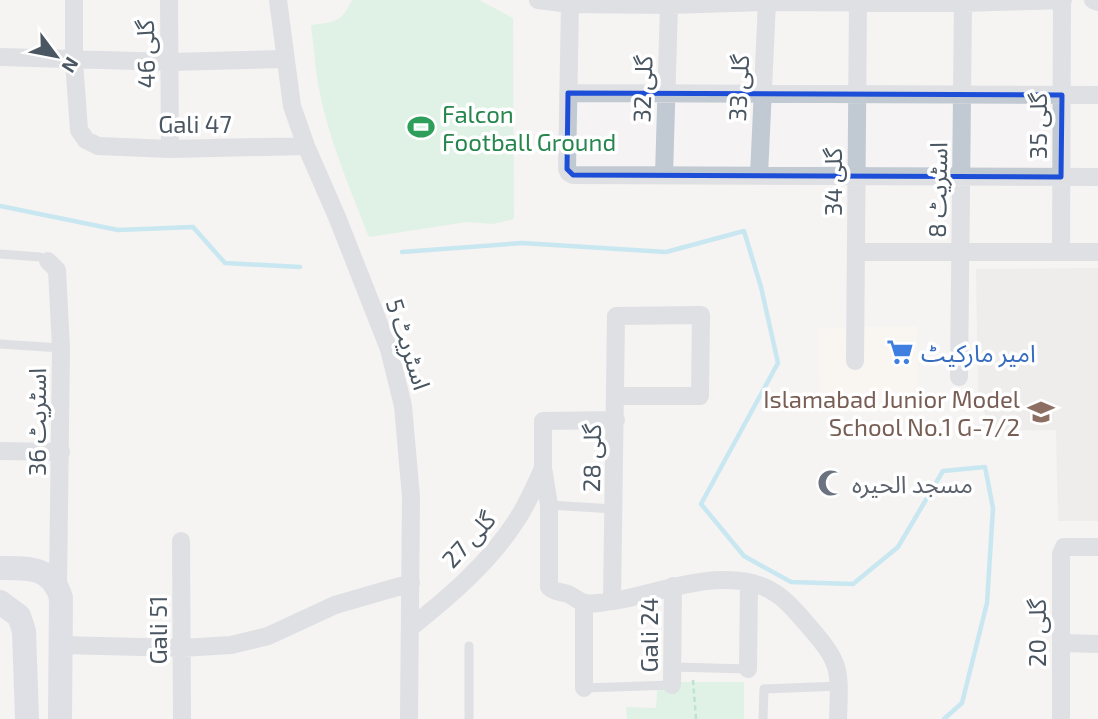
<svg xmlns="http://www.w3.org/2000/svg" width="1098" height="719" font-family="'Exo 2','Noto Sans Arabic',sans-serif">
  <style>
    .commercial { fill: #fdf9ef }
    .education { fill: #e6e4e5 }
    .green { fill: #c3f1d5 }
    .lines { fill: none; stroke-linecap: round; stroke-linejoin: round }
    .stream { stroke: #90daee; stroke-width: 4.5 }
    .path { stroke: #7ad0a6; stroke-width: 2.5; stroke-dasharray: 5 3.5; stroke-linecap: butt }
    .lane { stroke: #c1cad2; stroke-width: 9 }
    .street { stroke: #c1cad2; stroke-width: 18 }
    .secondary { stroke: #c1cbd6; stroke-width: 24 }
    .marked { fill: none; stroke: #1d4ed8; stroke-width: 5; stroke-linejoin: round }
    .labels { text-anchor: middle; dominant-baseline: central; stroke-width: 7; stroke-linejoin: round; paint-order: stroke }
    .street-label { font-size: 24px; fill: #4a5661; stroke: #fff }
    .leisure-label { font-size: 24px; fill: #27864d; stroke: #fff; text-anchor: start }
    .shop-label { font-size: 24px; fill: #366cbe; stroke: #fff; text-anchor: start }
    .education-label { font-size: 24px; fill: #785e54; stroke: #fff; text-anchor: end }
    .worship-label { font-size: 24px; fill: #5b616d; stroke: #fff; text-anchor: start }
  </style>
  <rect width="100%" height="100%" fill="#f5f3f3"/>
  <path class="commercial" d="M917,326L919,412H820L818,328Z"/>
  <path class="education" d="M1098,268V521H1058L1056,430L990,431L978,393L976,269Z"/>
  <path class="green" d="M352,0H479L513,18L514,219L493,224L467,222L369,237C350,189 329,140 319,89C315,68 314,46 311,25C335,22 341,23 352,0Z
    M658,682H744V719H627L626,707L656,708Z"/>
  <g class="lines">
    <path class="stream" d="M0,206L118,230L193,227L225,263L300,267
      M402,252L522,243L666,252L744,231L761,287L778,363L701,504L744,556L791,582L853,584L898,547L943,471L985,467L993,508L987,603L962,703L944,719"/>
    <path class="path" d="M693,680L696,719"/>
    <path class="lane" d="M0,254L40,257L48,261
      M0,344L61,348
      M549,505L614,509
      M469,646V719
      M673,667L748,669
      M584,688L672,685
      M763,719L764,689L840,686"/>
    <path class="street" d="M74,0V61L79,130L86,140L98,146L170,149L306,146
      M169,0L170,149
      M278,0L292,106L306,146L337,217L389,349L403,406L411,497L409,719
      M538,0L570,4L669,5L767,2L963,3L1063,0
      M1093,0L1098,2
      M570,4L567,169L569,173L573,175L1098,177
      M0,57L170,62L285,59
      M568,93L1098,95
      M664,175L669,5
      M759,175L767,2
      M856,252H1098
      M1061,252L1062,0
      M48,261L57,270L61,348L58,587
      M855,361L858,2
      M959,377L963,3
      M616,420L543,421V468L549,505V587C555,593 561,591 568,594C573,596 577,600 582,602C591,606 610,601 619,600C665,591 732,564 775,593C787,600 797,613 806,623C841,663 840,667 838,719
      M0,451L61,452
      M181,541L182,719
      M612,601L616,316L701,315L700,396H617
      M410,628C449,597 489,563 516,521C527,505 535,486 543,468
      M1061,643L1098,644
      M61,645L182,648L231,645L268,636L335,605L411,583
      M748,669L749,583
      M672,685L673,586
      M584,688V604
      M1061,719V554L1064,547H1098"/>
    <path class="secondary" d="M0,568C28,568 52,566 61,598L60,719
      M0,602L19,616L24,631L27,719"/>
  </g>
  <path d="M0 0H1098V719H0ZM568,93L1062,95L1061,177L573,175L567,169Z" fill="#f5f3f3" fill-opacity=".55" fill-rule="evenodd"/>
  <path class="marked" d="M568,93L1062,95L1061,177L573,175L567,169Z"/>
  <defs>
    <g id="stadium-bare" transform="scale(2.1)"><path d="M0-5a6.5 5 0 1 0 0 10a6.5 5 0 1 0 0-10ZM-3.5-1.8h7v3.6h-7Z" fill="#2e9e5b" stroke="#fff" stroke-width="2.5" paint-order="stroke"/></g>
    <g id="supermarket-bare" transform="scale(2.1)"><path d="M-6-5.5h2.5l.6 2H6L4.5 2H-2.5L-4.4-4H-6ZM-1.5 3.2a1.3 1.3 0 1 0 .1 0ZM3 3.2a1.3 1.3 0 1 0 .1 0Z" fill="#3f7fe0" stroke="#fff" stroke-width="2.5" paint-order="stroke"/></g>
    <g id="school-bare" transform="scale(2.1)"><path d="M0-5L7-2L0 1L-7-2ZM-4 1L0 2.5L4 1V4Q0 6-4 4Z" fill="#8d6e63" stroke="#fff" stroke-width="2.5" paint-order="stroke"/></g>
    <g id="mosque-bare" transform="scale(2.1)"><path d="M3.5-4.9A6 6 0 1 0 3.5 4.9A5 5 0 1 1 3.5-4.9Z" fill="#6b7280" stroke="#fff" stroke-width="2.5" paint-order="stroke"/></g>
  </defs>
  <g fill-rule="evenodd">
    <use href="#stadium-bare" x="421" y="127"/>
    <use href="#supermarket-bare" x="900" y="352"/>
    <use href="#school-bare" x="1041" y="412"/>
    <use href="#mosque-bare" x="831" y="483"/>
  </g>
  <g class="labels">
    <g class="street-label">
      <text transform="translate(145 54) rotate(-91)">گلی 46</text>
      <text transform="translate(738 88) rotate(-87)">گلی 33</text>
      <text transform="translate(642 89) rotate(-88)">گلی 32</text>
      <text x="195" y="123">Gali 47</text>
      <text transform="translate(1037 126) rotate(-90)">گلی 35</text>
      <text transform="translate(832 182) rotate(-90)">گلی 34</text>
      <text transform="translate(937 190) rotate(-89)">اسٹریٹ 8</text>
      <text transform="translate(409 344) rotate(72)">اسٹریٹ 5</text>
      <text transform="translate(36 422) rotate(-90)">اسٹریٹ 36</text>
      <text transform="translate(591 458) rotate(-89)">گلی 28</text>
      <text transform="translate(468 539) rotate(-48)">گلی 27</text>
      <text transform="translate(157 630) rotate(-90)">Gali 51</text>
      <text transform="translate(1036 633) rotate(-90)">گلی 20</text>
      <text transform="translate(648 635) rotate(-90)">Gali 24</text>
    </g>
    <g class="leisure-label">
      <text x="442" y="113">Falcon<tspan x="442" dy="28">Football Ground</tspan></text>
    </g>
    <g class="shop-label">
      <text x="921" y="352">امیر مارکیٹ</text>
    </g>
    <g class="education-label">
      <text x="1020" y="398">Islamabad Junior Model<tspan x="1020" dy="28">School No.1 G-7/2</tspan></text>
    </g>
    <g class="worship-label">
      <text x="852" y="483">مسجد الحیرہ</text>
    </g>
  </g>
  <g transform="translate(56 56) rotate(122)" stroke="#ffffff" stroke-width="5" paint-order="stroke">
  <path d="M0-5L12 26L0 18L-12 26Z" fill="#4a5661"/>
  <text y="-10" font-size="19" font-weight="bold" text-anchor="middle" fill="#4a5661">N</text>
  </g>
</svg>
